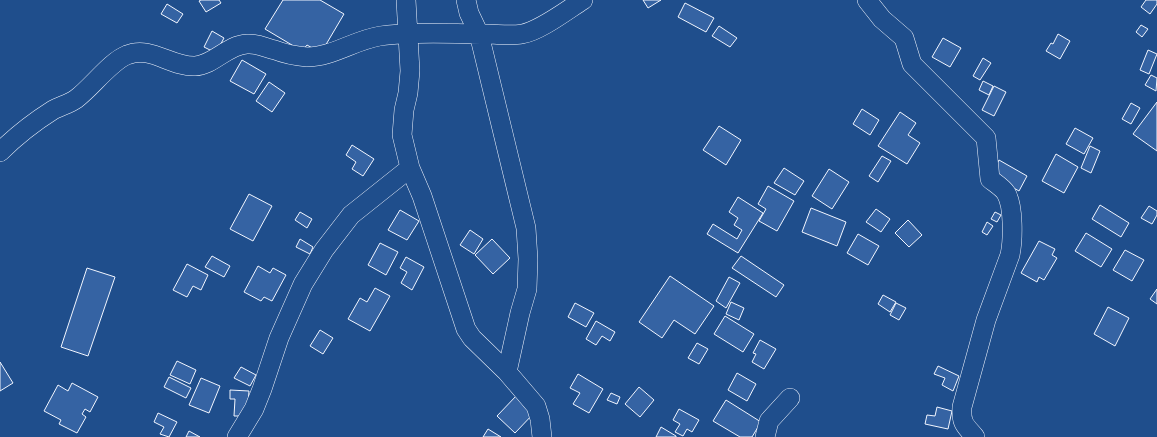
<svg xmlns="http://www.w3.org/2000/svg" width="1157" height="437" font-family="'DM Sans',sans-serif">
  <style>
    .building { fill: #3563a3; stroke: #f2f6ff }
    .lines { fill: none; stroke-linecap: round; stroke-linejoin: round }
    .minor-casing { stroke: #f2f6ff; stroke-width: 20 }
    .minor { stroke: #1f4e8c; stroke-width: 19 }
  </style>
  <rect width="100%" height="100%" fill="#1f4e8c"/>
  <path class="building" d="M201,0H219L221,3L206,12L199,1Z
    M283,0H320L344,14L321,53L307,45L302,51L265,29Z
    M643,0H661L648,8Z
    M1146,0H1157V4L1150,14L1141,7Z
    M685,3L714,18L706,32L678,17Z
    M167,4L183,14L177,23L161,14Z
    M1141,25L1148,29L1142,37L1136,32Z
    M719,26L737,38L730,47L712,36Z
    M212,31L224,38L216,53L204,47Z
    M1058,34L1070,41L1060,59L1046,51L1051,43L1053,44Z
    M943,38L961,48L950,67L932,57Z
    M1148,50L1157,54L1149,74L1140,70Z
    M983,58L991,63L980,80L973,76Z
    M242,60L266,74L254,94L230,81Z
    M1151,75L1157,78L1156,91L1145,85Z
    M983,81L993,86L989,95L979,90Z
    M269,82L285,93L272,112L256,101Z
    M994,86L1006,92L994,116L982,110Z
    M1157,102V151L1133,134Z
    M1131,103L1140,108L1131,124L1122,119Z
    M862,109L879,120L870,135L853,124Z
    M900,112L916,123L908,135L920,143L907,164L878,146Z
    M719,126L741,140L726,165L703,150Z
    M1075,128L1093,138L1084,154L1066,144Z
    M352,145L374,159L363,176L352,169L356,162L346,155Z
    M1090,146L1100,151L1091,173L1081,168Z
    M1056,154L1078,167L1064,193L1042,181Z
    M882,156L891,161L878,182L869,176Z
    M999,160L1027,176L1019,191L991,175Z
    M784,168L804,181L795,195L774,183Z
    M829,169L849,182L832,209L812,196Z
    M768,186L794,201L777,231L759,221L766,209L758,204Z
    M249,194L272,206L253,241L230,229Z
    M738,197L763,213L738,253L707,234L713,224L737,239L742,230L734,225L738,218L729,212Z
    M1100,205L1129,223L1121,237L1092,219Z
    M1149,206L1157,211V215L1152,224L1141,218Z
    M811,208L846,222L837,246L802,232Z
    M876,209L890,219L881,232L866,222Z
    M400,210L419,221L407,240L388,230Z
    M300,212L312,219L307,228L295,220Z
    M995,212L1001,215L997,222L991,219Z
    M908,220L922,235L909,247L895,233Z
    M987,222L993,226L987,235L982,232Z
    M470,230L483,239L474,254L460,245Z
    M1086,233L1112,249L1101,267L1075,251Z
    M858,234L879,246L868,265L847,253Z
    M300,239L313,247L310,254L296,247Z
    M492,239L510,258L493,274L475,255Z
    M1039,241L1055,249L1052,255L1057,258L1044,280L1039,277L1037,282L1021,273Z
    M380,243L398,252L386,275L368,265Z
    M1125,250L1144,260L1132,281L1113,270Z
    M212,256L230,266L224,277L205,267Z
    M741,256L784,285L776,297L732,268Z
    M406,257L424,267L412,290L401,283L407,272L400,268Z
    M187,264L208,275L201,290L193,286L187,297L173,290Z
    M258,266L270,273L273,268L286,275L272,301L264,297L261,301L244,292Z
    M87,268L115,277L88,356L61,347Z
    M670,276L714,306L695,334L674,320L662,338L639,322Z
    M729,277L740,283L726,308L716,301Z
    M375,288L390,296L370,331L348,319L360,298L367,302Z
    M1157,289V304L1150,299Z
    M883,295L896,302L890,312L878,304Z
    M731,302L744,308L739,320L726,314Z
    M575,303L594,313L586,327L568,317Z
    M896,303L906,308L899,320L890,315Z
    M1108,307L1129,318L1115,346L1094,334Z
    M725,316L754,334L743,352L714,334Z
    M596,321L615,332L610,341L602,336L596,345L586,339Z
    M320,330L333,338L323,354L310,346Z
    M760,340L776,349L764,369L752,362L756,354L753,353Z
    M697,343L708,349L699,364L688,358Z
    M177,361L196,370L190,384L170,375Z
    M0,362L13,383L0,391Z
    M938,366L959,376L953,391L942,385L945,378L934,374Z
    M241,367L256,375L250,386L234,378Z
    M737,373L756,384L747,401L728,390Z
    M578,374L603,389L589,413L573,404L580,393L570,388Z
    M169,377L191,388L186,398L164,387Z
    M201,378L220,386L209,413L189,405Z
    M72,383L98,397L90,412L85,409L82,414L86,417L77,433L59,424L61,420L44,411L58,385L68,391Z
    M639,387L654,400L640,417L625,404Z
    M230,390L249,391L247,416H234L235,399H230Z
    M611,393L620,397L617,404L607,400Z
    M517,395L535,412L515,433L497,416Z
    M726,400L761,422L752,437H740L713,421Z
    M937,407L952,411L948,429L925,424L927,415L935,416Z
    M679,409L699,420L692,432L687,429L683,436L675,432L680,424L673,420Z
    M158,413L177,422L169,437L160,434L164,427L154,422Z
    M661,427L676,436V437H656Z
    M488,429L501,437H483Z
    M189,431L200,437H186Z"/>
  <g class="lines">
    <g class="minor-casing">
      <path id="minor" d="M406,0L410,71L408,93L404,110L402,135L410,168L422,196L466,329L472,338L507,372L536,406L540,419L542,437
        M466,0L469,13L479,34L526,228L528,259L527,289L520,313L507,372
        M867,0L882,19L904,38L912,64L986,138L990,179C995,183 1003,188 1006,193C1014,206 1013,241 1010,255L986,320L962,407C961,424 965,425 975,437
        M0,152C16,136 34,122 53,110C60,106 69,104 76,99C91,88 111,61 127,55C150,45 171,67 195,66C214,65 227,45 247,44C257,43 266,48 275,50C285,54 296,56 307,57C332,57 355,40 380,36C415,31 451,34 486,34C497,34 511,36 522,34C540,31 567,10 583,0
        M237,437L254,409L262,389L279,338L303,284L324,250L351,215L410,168
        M765,437L769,421L790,398"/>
    </g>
    <use href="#minor" class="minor"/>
  </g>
</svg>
